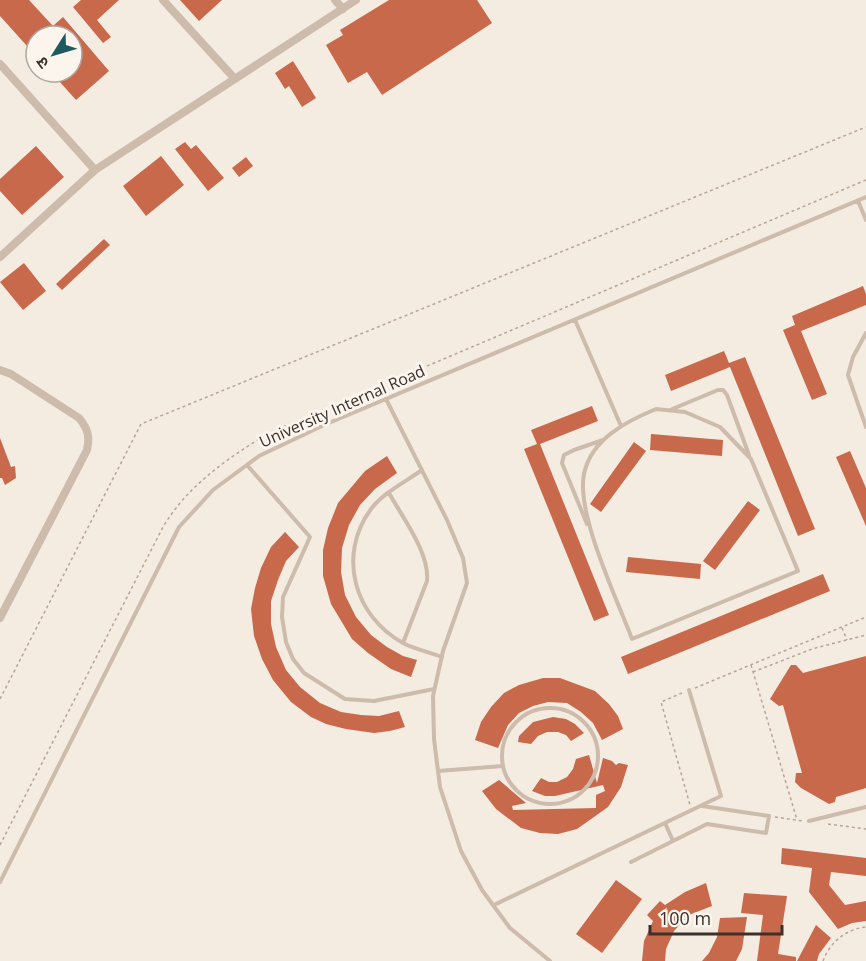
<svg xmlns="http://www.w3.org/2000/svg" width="866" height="961" font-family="'Open Sans','Noto Sans Devanagari',sans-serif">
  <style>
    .building { fill: #c8694b }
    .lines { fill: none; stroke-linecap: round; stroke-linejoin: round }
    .path { stroke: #b9a596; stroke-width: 1.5; stroke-dasharray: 3 3; stroke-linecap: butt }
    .lane { stroke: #cdbbac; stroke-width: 4 }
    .street { stroke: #cdbbac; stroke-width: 8 }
    .labels { text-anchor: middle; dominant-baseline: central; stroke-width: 6; stroke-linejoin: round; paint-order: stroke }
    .street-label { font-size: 16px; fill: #3b302b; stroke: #fbf5ee }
  </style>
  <rect width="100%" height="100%" fill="#f4ebe1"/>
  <path class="building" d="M0,0H29L53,26L63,17L109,71L76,100L51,72H72V36H36V56L0,16Z
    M81,0H119L97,20L111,37L103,43L73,7Z
    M180,0H222L199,21Z
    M389,0H477L492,23L382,95L367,72L348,83L326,45L343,35L340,30Z
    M293,61L316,98L302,107L289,86L285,89L275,73Z
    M185,142L191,149L196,145L224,178L208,191L175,149Z
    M36,146L64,177L22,215L0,191V179Z
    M161,156L184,185L146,216L123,186Z
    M246,157L253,166L239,177L232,168Z
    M104,239L110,245L62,290L56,284Z
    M24,263L46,291L23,310L0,282Z
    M863,286L866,294V305L801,331L827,394L812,400L783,330L795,325L792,316Z
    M724,351L729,363L745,357L815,529L798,536L730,367L671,391L665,375Z
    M592,406L598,421L540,444L609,615L594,621L524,449L537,444L531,430Z
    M651,434L723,440L722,456L650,450Z
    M0,438L11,467L15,466L16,478L5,485L2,478H0Z
    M634,442L646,451L601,512L590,504Z
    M850,451L866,488V526L836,457Z
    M387,456L397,473L375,489L360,505L349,525L342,548L341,572L345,595L356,617L371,635L387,647L403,656L417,660L411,677L391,669L368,653L352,639L331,604L323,576V550L328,528L338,503L365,471Z
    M748,501L760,510L715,570L703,561Z
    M285,532L299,547L286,561L278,580L271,601V624L276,647L286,670L300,687L320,703L341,712L361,715L379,716L399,711L405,727L390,731L374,733L346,729L326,724L311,717L291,702L273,680L262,659L254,636L251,609L255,588L261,568L271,547Z
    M628,557L701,564L700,579L626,572Z
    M823,574L830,591L628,674L621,657Z
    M866,656V788L836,797L835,802L829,804L801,788L795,782L796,773H802L783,705L779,706L770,699L791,665H796L803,673Z
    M543,678H560L595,691L609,704L618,716L623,729L602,740L593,723L581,712L567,703L548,702L533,706L519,713L508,725L498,748L475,740L481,722L491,707L504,693L519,685Z
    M553,717L566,719L575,724L584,733L571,741L566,735L558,732H547L538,736L531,744L518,742L519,736L533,722Z
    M589,755L597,783L603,758L612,761L616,765L619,763L628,765L621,787L608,807L577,829L558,834L540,833L521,828L496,809L482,791L499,780L526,803L512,806L513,810L596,808V795L605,791L603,785L555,796H545L532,791L541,778L549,782H557L567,777L573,769L576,759Z
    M782,848L866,858V876L831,872L829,885L845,905L866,901V921L852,923L838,929L809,892L812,868L781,864Z
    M616,880L642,899L602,953L576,934Z
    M706,883L712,906L676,920L685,919L674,931L666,949L665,961H642L644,941L653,921L647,915L660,901L665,905L685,892Z
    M744,893L787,896L778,954L796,957V961H757L763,915L741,913Z
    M747,917L742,949L736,961H702L709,953L717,937L720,918Z
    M816,925L831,938L819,954L817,961H797Z"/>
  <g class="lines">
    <path class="path" d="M842,628L847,640
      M751,665L797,820
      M753,672L812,649L866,635
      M695,688L866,617
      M682,693L661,702L690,805
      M0,699L141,424L866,127
      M775,817L803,821
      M828,824L866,829
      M0,845L163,527C188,485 228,458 269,433L866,180
      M823,961C830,942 846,929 866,927"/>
    <path class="lane" d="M858,201L866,220
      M575,320L621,426
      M866,333L853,357L848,375L866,427
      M386,399L447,520L463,558L467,583L443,651L433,696L434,739L440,787L461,851L482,890L510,928L550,961
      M656,409L685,412L720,427L751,459L798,571L632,639C617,599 576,514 584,474C591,439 627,421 656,409Z
      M670,410L718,390H723L727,395L749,455
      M247,465L310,537L283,597L282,617L286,642L293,659L304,673L345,699L374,701L434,689
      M422,470C405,482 383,493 371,509C337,555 354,616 403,643C414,649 429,652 442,657
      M389,493C402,517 430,553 427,581L403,643
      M587,524L562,463L564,455L574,450L603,440
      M502 756a48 48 0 1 1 96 0a48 48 0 1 1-96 0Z
      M438,771L503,766
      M809,821L866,807
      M665,823L673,841
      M631,862L707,824L766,833L769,816L702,806
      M0,882L179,527L213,490L259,456L324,425L866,197
      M494,905L721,796L689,690"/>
    <path class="street" d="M163,0L235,79
      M335,0L343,9
      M0,64L95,170
      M0,257L95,170L356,0
      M0,370L11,374L79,418C88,429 90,436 87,450L0,618"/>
  </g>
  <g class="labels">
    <g class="street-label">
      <text transform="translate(342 406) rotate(-24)">University Internal Road</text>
    </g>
  </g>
  <g transform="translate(54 54) rotate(233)"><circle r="28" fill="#fbf5ee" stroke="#aea6a0" stroke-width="1.5"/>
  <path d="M0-4.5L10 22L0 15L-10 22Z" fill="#1f5a5e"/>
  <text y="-9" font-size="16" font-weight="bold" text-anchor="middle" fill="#3b302b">उ</text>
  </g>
  <path d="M650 925v9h132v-9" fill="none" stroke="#3b302b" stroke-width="3"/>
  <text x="659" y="925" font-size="18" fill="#3b302b" stroke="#fbf5ee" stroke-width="4.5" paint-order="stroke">100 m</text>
</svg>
